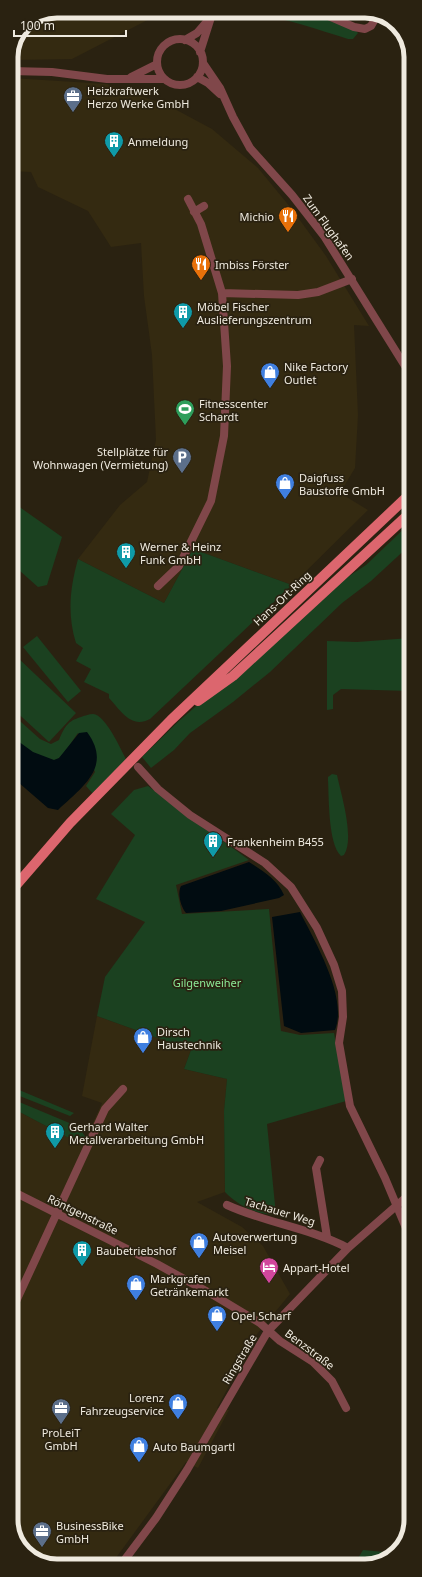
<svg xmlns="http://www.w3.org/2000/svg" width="422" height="1577" font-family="'Noto Sans',sans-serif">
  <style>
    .built { fill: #342a11 }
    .green { fill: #1b4120 }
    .water { fill: #010c11 }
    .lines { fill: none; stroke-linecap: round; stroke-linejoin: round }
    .minor { stroke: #80474a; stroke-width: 8 }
    .major { stroke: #dc666e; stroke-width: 10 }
    .labels { text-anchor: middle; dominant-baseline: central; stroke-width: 3.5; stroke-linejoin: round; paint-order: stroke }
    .poi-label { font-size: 11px; fill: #efeadf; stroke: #2a2211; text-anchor: start }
    .street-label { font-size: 11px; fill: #efeadf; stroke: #2a2211 }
    .park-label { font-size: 11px; fill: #8ce996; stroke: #2a2211 }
    .rim { fill: none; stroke: #efeadf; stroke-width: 5 }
  </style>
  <rect width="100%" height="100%" fill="#2a2211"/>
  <path class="built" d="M57,11H165L72,59L11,60L25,24Z
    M11,78L107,84L171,107L212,129L258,168L291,208L326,256L369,326L354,325L358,415L355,468L340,493L368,510L292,585L193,549L164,603L78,559L120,505L147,482L156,440L152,355L144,296L141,243L111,247L88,211L38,187L31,172L11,171Z
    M97,1016L191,1050L184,1069L227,1079L224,1111L225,1192L197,1202L242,1227L263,1246L290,1294L257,1334L217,1408L229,1410L198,1468L186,1462L110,1566H53L26,1555L12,1530V1108L67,1137L86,1138L102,1103L82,1096Z"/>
  <path class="green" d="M223,11H308L356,31L358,33L353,39H348C308,27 267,10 224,14Z
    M11,501L62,537L47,585L38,587L11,563Z
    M410,523V545L371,581L342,603L270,672L233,702L190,733L174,750L151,768L142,757L179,721L340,582L366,565Z
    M193,549L292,585L150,719C131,729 121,711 109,698V694L84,682L91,669L76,661L83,648L76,643C67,614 70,588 78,559L164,603Z
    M37,636L81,691L68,702L23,647Z
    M410,638V691L341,689L333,695V709L327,710V641L357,642Z
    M17,657L76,713L49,742L11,707V663Z
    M11,713L40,739L51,744L59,740C64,728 67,721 81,717C84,716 89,714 93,714C106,715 121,750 127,761L94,795L86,786L95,772L78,733C72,741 67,751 59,758C48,767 20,744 11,736Z
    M332,774L337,775C341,794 355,838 344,855L341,856C328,844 329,797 328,780V777Z
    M148,786L249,860L176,885L182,914L269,909L281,1031L300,1035L334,1033L346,1101L267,1124L276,1215C257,1214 238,1206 225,1192L224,1111L227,1079L184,1069L191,1050L97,1016L105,977L145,922L96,899L135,835L111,814L134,790Z
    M12,1087L74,1113L70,1116L12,1093Z
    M12,1099L79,1127L86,1138L67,1137L12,1108Z
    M363,1550L395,1553L375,1565H354Z"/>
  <path class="water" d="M87,732C113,767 82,787 58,810L48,808L11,776V736L33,752L54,760L59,758L79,733Z
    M249,862C263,871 277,879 284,895L279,898L221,911L186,913C181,907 177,894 181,886Z
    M300,912C315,942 348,997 335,1030L301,1033L284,1026L272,917Z"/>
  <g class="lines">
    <path class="minor" d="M317,11L354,27L365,29L371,26L378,14
      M157 62a23 23 0 1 1 46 0a23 23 0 1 1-46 0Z
      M185,40L197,33L209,19
      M200,52L213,11
      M203,63L220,88L233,117L250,148L292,195L324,236L410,374
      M11,71L52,72L107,79H164
      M131,77L157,64
      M197,77L208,83L220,94
      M188,199L201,224L222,293
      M194,212L204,206
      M158,586L179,566L211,501L224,436L227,366L222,293L298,295L318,292L352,279
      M138,767L158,789L190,815L265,863L291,887L317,928L334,965L342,991L343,1017L339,1043L350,1106L385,1178L411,1240
      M320,1160L316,1168L327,1237
      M12,1191L157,1264L215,1296L260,1323L280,1341L313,1362L332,1381L346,1408
      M227,1205C266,1223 310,1228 348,1248
      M12,1310L105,1109L123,1089
      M120,1566L156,1518L187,1470L268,1331L348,1248L411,1193"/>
    <path class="major" d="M198,701L233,676L410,513
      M12,890L70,823L171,720L410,494"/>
  </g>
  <defs>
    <g id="office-pin" transform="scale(1)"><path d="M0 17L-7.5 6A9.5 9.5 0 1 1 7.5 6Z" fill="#5c6f8a" stroke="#2a2211"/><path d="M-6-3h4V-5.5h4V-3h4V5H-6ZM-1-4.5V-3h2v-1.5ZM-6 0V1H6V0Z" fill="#fff"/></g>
    <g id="building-pin" transform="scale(1)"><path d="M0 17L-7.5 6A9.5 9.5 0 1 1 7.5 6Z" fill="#0f9aa8" stroke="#2a2211"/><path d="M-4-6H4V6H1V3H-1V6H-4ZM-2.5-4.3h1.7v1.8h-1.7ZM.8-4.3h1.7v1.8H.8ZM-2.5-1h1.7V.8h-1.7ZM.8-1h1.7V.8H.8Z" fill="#fff"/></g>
    <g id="restaurant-pin" transform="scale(1)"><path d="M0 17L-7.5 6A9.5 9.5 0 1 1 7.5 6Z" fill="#e8710a" stroke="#2a2211"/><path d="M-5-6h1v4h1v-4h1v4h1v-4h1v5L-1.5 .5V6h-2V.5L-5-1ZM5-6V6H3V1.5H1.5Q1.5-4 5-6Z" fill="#fff"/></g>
    <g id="shop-pin" transform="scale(1)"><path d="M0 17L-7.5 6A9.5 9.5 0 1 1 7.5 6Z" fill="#3f7fe0" stroke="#2a2211"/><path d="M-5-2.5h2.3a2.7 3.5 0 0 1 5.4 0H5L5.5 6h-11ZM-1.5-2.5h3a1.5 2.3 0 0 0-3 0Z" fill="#fff"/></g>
    <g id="stadium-pin" transform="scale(1)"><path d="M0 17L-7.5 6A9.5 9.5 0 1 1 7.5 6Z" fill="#2e9e5b" stroke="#2a2211"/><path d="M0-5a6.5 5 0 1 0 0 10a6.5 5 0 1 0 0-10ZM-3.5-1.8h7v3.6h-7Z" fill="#fff"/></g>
    <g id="parking-pin" transform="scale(1)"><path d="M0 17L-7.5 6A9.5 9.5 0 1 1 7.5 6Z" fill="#5c6f8a" stroke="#2a2211"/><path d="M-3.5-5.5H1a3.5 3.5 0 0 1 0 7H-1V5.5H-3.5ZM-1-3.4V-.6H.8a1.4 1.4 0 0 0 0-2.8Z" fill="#fff"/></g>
    <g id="hotel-pin" transform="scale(1)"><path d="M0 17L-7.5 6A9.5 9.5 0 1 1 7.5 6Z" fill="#d1479c" stroke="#2a2211"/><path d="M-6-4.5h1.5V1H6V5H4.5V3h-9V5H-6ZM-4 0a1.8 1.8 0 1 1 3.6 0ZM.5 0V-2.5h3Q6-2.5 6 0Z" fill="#fff"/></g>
  </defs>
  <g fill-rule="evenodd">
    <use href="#office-pin" x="73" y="96"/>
    <use href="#building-pin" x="114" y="141"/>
    <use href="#restaurant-pin" x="288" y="216"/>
    <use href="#restaurant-pin" x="201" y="264"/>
    <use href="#building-pin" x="183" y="312"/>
    <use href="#shop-pin" x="270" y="372"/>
    <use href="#stadium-pin" x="185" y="409"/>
    <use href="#parking-pin" x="182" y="457"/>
    <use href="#shop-pin" x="285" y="483"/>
    <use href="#building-pin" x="126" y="552"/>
    <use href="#building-pin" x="213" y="841"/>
    <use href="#shop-pin" x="143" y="1037"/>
    <use href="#building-pin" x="55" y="1132"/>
    <use href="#shop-pin" x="199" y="1242"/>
    <use href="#building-pin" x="82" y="1250"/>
    <use href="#hotel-pin" x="269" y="1267"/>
    <use href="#shop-pin" x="136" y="1284"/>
    <use href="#shop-pin" x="217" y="1315"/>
    <use href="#shop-pin" x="178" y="1403"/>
    <use href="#office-pin" x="61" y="1408"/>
    <use href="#shop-pin" x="139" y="1446"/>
    <use href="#office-pin" x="42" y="1531"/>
  </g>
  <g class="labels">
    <g class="poi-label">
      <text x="87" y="90">Heizkraftwerk<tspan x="87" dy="13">Herzo Werke GmbH</tspan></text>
      <text x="128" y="141">Anmeldung</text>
      <text x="274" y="216" text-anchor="end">Michio</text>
      <text x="215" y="264">Imbiss Förster</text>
      <text x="197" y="306">Möbel Fischer<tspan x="197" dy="13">Auslieferungszentrum</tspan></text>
      <text x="284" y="366">Nike Factory<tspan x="284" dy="13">Outlet</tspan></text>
      <text x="199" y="403">Fitnesscenter<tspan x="199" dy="13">Schardt</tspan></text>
      <text x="168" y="451" text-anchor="end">Stellplätze für<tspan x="168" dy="13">Wohnwagen (Vermietung)</tspan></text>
      <text x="299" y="477">Daigfuss<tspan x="299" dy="13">Baustoffe GmbH</tspan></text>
      <text x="140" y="546">Werner &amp; Heinz<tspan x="140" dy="13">Funk GmbH</tspan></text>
      <text x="227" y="841">Frankenheim B455</text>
      <text x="157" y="1031">Dirsch<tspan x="157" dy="13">Haustechnik</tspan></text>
      <text x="69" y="1126">Gerhard Walter<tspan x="69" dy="13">Metallverarbeitung GmbH</tspan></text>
      <text x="213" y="1236">Autoverwertung<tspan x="213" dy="13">Meisel</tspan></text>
      <text x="96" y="1250">Baubetriebshof</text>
      <text x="283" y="1267">Appart-Hotel</text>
      <text x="150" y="1278">Markgrafen<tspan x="150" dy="13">Getränkemarkt</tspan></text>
      <text x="231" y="1315">Opel Scharf</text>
      <text x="164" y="1397" text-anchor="end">Lorenz<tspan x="164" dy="13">Fahrzeugservice</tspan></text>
      <text x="61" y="1432" text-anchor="middle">ProLeiT<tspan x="61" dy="13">GmbH</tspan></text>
      <text x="153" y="1446">Auto Baumgartl</text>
      <text x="56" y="1525">BusinessBike<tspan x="56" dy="13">GmbH</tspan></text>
    </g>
    <g class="street-label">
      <text transform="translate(329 227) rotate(54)">Zum Flughafen</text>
      <text transform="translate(282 598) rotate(-43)">Hans-Ort-Ring</text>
      <text transform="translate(280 1211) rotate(17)">Tachauer Weg</text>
      <text transform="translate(83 1214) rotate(26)">Röntgenstraße</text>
      <text transform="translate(310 1349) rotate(37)">Benzstraße</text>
      <text transform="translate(239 1359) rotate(-59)">Ringstraße</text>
    </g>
    <g class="park-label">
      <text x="207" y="982">Gilgenweiher</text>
    </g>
  </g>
  <path d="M0 0H422V1577H0ZM57 18H365A39 39 0 0 1 404 57V1520A39 39 0 0 1 365 1559H57A39 39 0 0 1 18 1520V57A39 39 0 0 1 57 18Z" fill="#2a2211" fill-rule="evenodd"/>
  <path class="rim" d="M57 18H365A39 39 0 0 1 404 57V1520A39 39 0 0 1 365 1559H57A39 39 0 0 1 18 1520V57A39 39 0 0 1 57 18Z"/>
  <path d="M14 30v6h112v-6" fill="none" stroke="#efeadf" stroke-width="2"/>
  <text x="20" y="30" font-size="12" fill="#efeadf" stroke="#2a2211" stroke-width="3" paint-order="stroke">100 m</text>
</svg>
